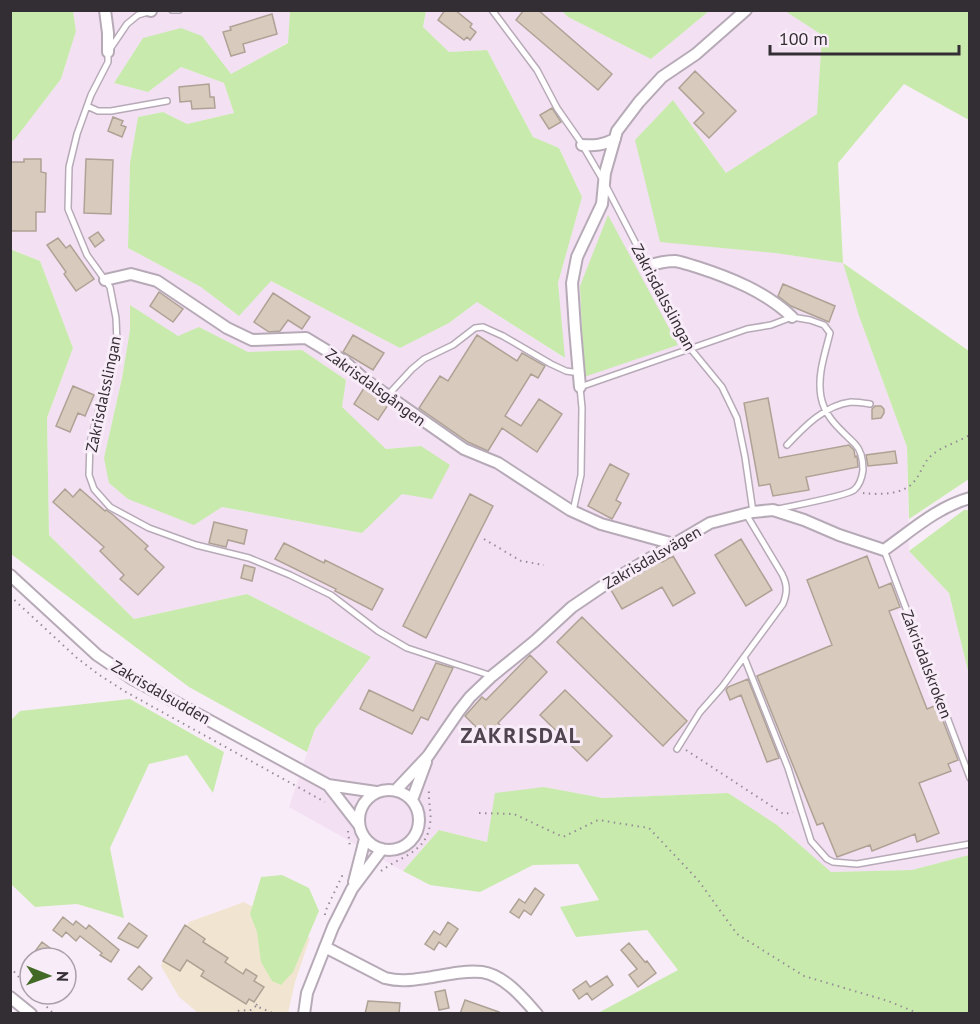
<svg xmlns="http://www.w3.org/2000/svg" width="980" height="1024" font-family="'PT Sans',sans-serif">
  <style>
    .built { fill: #f3e0f3; fill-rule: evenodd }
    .education { fill: #f1e5d1 }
    .green { fill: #c8ebad }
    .building { fill: #d8cbbe; stroke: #aea295; stroke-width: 1.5 }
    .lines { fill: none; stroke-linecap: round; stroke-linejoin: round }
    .lane-casing { stroke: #b7aab7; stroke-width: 8 }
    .street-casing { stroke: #b7aab7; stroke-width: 14 }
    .path { stroke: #968d96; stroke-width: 2; stroke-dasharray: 1.5 4.5; stroke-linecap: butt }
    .lane { stroke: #fff; stroke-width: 5 }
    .street { stroke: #fff; stroke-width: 10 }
    .labels { text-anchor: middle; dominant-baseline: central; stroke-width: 6; stroke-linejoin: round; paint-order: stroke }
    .street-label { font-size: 16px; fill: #332e33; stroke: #f9ecf9 }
    .district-label { font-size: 22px; font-weight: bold; letter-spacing: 1.5px; fill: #4f444f; stroke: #f9ecf9 }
  </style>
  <rect width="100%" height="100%" fill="#f9ecf9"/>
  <path class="built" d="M73,11H290L288,42L231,75L143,38L114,83L148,92L181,67L224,83L234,113L187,124L163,112L138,117L130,163L128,248L201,287L239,316L270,281L400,348L449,323L477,302L564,358L558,283L582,197L559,148L533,137L487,50L449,52L423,27L426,11H562L568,17L651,59L709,11H785L822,35L818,114L726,173L673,100L775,253L843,263L859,316L907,447L909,551L949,593L969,675V855L912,870L831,872L728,793L603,798L544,787L487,842L439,830L403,871L289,807L315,729L371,657L247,594L134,619L49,535L47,418L73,348L40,261L11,249L10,142L15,139L61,79L76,31ZM130,305L178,337L199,327L248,352L302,350L346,380L341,407L386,449L421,446L362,533L221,507L104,458L122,378L130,330Z"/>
  <path class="education" d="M244,902L310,938L295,982L288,1013H198L179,997L161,966L163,961L185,925L187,926L189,922Z"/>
  <path class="green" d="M11,10L73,11L76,31L61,79L15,139L11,142Z
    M290,11H426L423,27L449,52L487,50L533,137L559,148L582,197L558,283L565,358L477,302L449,323L400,348L271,281L239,316L201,287L128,248L130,163L138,117L163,112L187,124L234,113L224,83L181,67L148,92L114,83L143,38L181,28L202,36L231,74L288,43Z
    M562,11H709L651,59L568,17Z
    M785,11H969V120L904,84L838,163L843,263L969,351V479L909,519L907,447L859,316L843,263L775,253L660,242L635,140L673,100L726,173L817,114L822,35Z
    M608,215L678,345L584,377L580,286Z
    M10,249L40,261L73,348L47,418L49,535L134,619L247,594L371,657L315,729L307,752L189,687L11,554Z
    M130,305L178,336L199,327L248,352L302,350L346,380L342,407L386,449L421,446L450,465L432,499L402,494L362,533L222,507L194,525L128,499L109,483L104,458L122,378L130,330Z
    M964,510H970L969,675L949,593L909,551Z
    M130,699L224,752L213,793L187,755L149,764L110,848L124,918L77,904L35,907L11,884V720L20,711Z
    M544,787L603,798L728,793L777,825L831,872L912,870L969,855V1013H598L678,970L647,930L576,937L560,907L599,900L578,864L533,865L480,892L430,885L403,871L439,830L487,842L495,793Z
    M282,875L309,888L319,911L293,972L281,985L272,981L261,962L257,932L250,914L261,877Z"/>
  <path class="building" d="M445,10H455L472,24L470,27L476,32L470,40L467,37L464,40L438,20Z
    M524,10H538L612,74L598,90L516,20Z
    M272,14L277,34L243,44L245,52L231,56L223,32L231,30L230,27Z
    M695,71L736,111L709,138L694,123L704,113L679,88Z
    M209,84L210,97H214L215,108L192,109L191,101L180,102L179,87Z
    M552,108L561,122L549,129L540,115Z
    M113,117L123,121L121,125L126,127L122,137L108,131Z
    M24,159H41V172L46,173L45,212H36V231H10V162H24Z
    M86,159L113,160L111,214L84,213Z
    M98,232L104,240L95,247L89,238Z
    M58,238L66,248L70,245L94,279L76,291L64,274L66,272L47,245Z
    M783,284L835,306L829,322L791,306L778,296Z
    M159,292L183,309L173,322L150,306Z
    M273,293L310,317L302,329L288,320L280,331L269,332L254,322Z
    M353,335L384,353L373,370L343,352Z
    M477,335L517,361L522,353L545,366L538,378L531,374L505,416L521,426L539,399L562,414L537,452L502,428L488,451L468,442L419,408L440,376L448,381Z
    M73,386L94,395L85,416L78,413L70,432L56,426Z
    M364,388L388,405L378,420L354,404Z
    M768,398L779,458L849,445L854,450L855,457L857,456L858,467L806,477L809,490L773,496L770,484L759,486L744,403Z
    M875,406H881L884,409V413L881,418L872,419V409Z
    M895,451L897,463L868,466L866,455Z
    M610,464L629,474L616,500L621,503L612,519L588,506Z
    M65,489L73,497L80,489L105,511L106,510L112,514L148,546L145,549L164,567L138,595L120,579L124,575L100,551L104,547L53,502Z
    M470,494L493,506L426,638L403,626Z
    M214,522L247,530L244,544L228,540L226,547L209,543Z
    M741,539L772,590L746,606L715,555Z
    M284,543L324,563L325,560L383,589L372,610L335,591L336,589L275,559Z
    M673,556L695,593L673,606L662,587L622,609L611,590L661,561L662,562Z
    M867,556L879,588L891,583L900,607L889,611L927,709L937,705L958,760L948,764L951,771L919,783L939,833L917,842L915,834L872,851L870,845L837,857L823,823L817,825L757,676L832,645L807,580Z
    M244,565L255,568L252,581L241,578Z
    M582,617L687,721L663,746L557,642Z
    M530,655L547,672L498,723L503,728L494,737L483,726L479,730L465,716L482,697L486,700Z
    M436,663L453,668L428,720L421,717L412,734L360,709L369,690L413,711Z
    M748,679L779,758L767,762L741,695L730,700L726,690L728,687Z
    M565,690L612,736L587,761L540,715Z
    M535,888L544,895L531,915L524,910L519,918L510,912L519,899L525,903Z
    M63,917L73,925L76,921L86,929L89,925L119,950L111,962L100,955L102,953L80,936L76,941L66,932L62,937L53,930Z
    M448,922L458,929L446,947L439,942L434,950L425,944L434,931L440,935Z
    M129,923L147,936L138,948L118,938Z
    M185,925L205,939L203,942L228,958L225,962L243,974L246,969L257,976L254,981L264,987L254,1002L249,999L246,1004L201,976L204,971L187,960L180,971L163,961Z
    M42,942L50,948L43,958H30Z
    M629,943L645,962L647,961L656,973L638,987L629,975L637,969L621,950Z
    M139,966L152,978L142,990L128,979Z
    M607,976L613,985L592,1000L587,993L579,999L573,990L586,981L590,987Z
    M445,990L449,1008L439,1010L435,992Z
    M465,1000L499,1012L498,1014H460Z
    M368,1001L400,1003L399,1014H365Z"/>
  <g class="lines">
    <g class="lane-casing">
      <path id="lane" d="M172,10H179
        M492,10L537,70L557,108L580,141L604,182L690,348L722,387L737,418L745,457L753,512
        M148,12L138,15L127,24L108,52V62L91,95L77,134L69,167L68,209L87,255L110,287L116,318L117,342L90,443L89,475L94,489L110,507L149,528L196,545L249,558L290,575L331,595L378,631L407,648L492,676
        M87,106L98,111H111L167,101
        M388,395L412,369L424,359L453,345L475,328L483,327L503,336L551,364L566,371L579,373
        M787,445C804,427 825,405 851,402C857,402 864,403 870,404
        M573,511L581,475L582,408L580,387L747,329L771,325L792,317L810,320L824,325L830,333C825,354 817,375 821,397C825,418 841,430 855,444C862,451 863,461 863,470C862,478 860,485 854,490C847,496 791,506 778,509
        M884,550L970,778
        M744,657L788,768L811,841L827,859L833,862L857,864L970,844
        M677,749L700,712L722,687L783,604C787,593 788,586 782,574L746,514"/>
    </g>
    <g class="street-casing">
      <path id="street" d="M105,10L108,33V52
        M147,10L151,11
        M582,145C595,146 603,145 615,139
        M647,266C657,263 665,261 675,261C682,262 690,265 697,267C731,278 766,292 792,317
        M105,280L131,274L157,281L227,328L252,340L306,338L344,361L364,379L464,449L498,463L570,510L601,524L674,544
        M580,387L575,329L572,283L577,257L602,204L605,173L617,131L639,102L662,77L696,54L746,10
        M10,575L97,655L131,678L328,785L376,792
        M328,785L359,825
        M359 820a30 30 0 1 1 60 0a30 30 0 1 1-60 0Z
        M396,790L428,756L459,711L470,697L492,676L535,641L572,607L603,586L710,523L753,512L773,510L804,520L839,535L884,550C911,531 937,507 970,498
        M412,800L426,762
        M354,882L365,839
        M325,947L385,978C400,982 412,980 426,978C444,975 464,970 482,972C504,975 523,998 537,1014
        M10,997L31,1014
        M304,1014L307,993L333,927L352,889L382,849"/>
    </g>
    <path class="path" d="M863,493C880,495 906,495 916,479C922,471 924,461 932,455C941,447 958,442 970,435
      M484,539L521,561L544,565
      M10,596L77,658L98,674L126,692L325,802
      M686,750L782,813L785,814L793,812
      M479,813L514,814L563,837L598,820L649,828L698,880L737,934L804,976L888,1001L920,1014
      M348,831L350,847
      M381,871C401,856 427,852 430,824C432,813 428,802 429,790
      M325,915V912L343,874
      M10,967L30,990
      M34,994L54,1014
      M257,1004L256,1006L275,1014
      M234,1014L235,1011L251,1010L256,1006"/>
    <use href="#lane" class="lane"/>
    <use href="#street" class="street"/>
  </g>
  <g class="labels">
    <g class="street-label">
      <text transform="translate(664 297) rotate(62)">Zakrisdalsslingan</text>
      <text transform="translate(376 387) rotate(36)">Zakrisdalsgången</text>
      <text transform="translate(103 394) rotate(-78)">Zakrisdalsslingan</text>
      <text transform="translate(652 557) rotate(-30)">Zakrisdalsvägen</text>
      <text transform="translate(927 664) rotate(69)">Zakrisdalskroken</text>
      <text transform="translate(161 692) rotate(30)">Zakrisdalsudden</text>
    </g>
    <g class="district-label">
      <text x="521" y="735">ZAKRISDAL</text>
    </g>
  </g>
  <rect width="980" height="1024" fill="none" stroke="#332e33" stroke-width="24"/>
  <g transform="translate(48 976) rotate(91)"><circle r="28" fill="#f9ecf9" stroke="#aaa0aa" stroke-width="1.5"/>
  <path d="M0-4.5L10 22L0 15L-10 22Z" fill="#426a26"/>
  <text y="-9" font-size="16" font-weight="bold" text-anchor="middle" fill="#332e33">N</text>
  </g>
  <path d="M770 45v9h189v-9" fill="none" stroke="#332e33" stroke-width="3"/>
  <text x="779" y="45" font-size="18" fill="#332e33" stroke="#f9ecf9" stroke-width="4.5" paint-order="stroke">100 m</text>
</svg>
